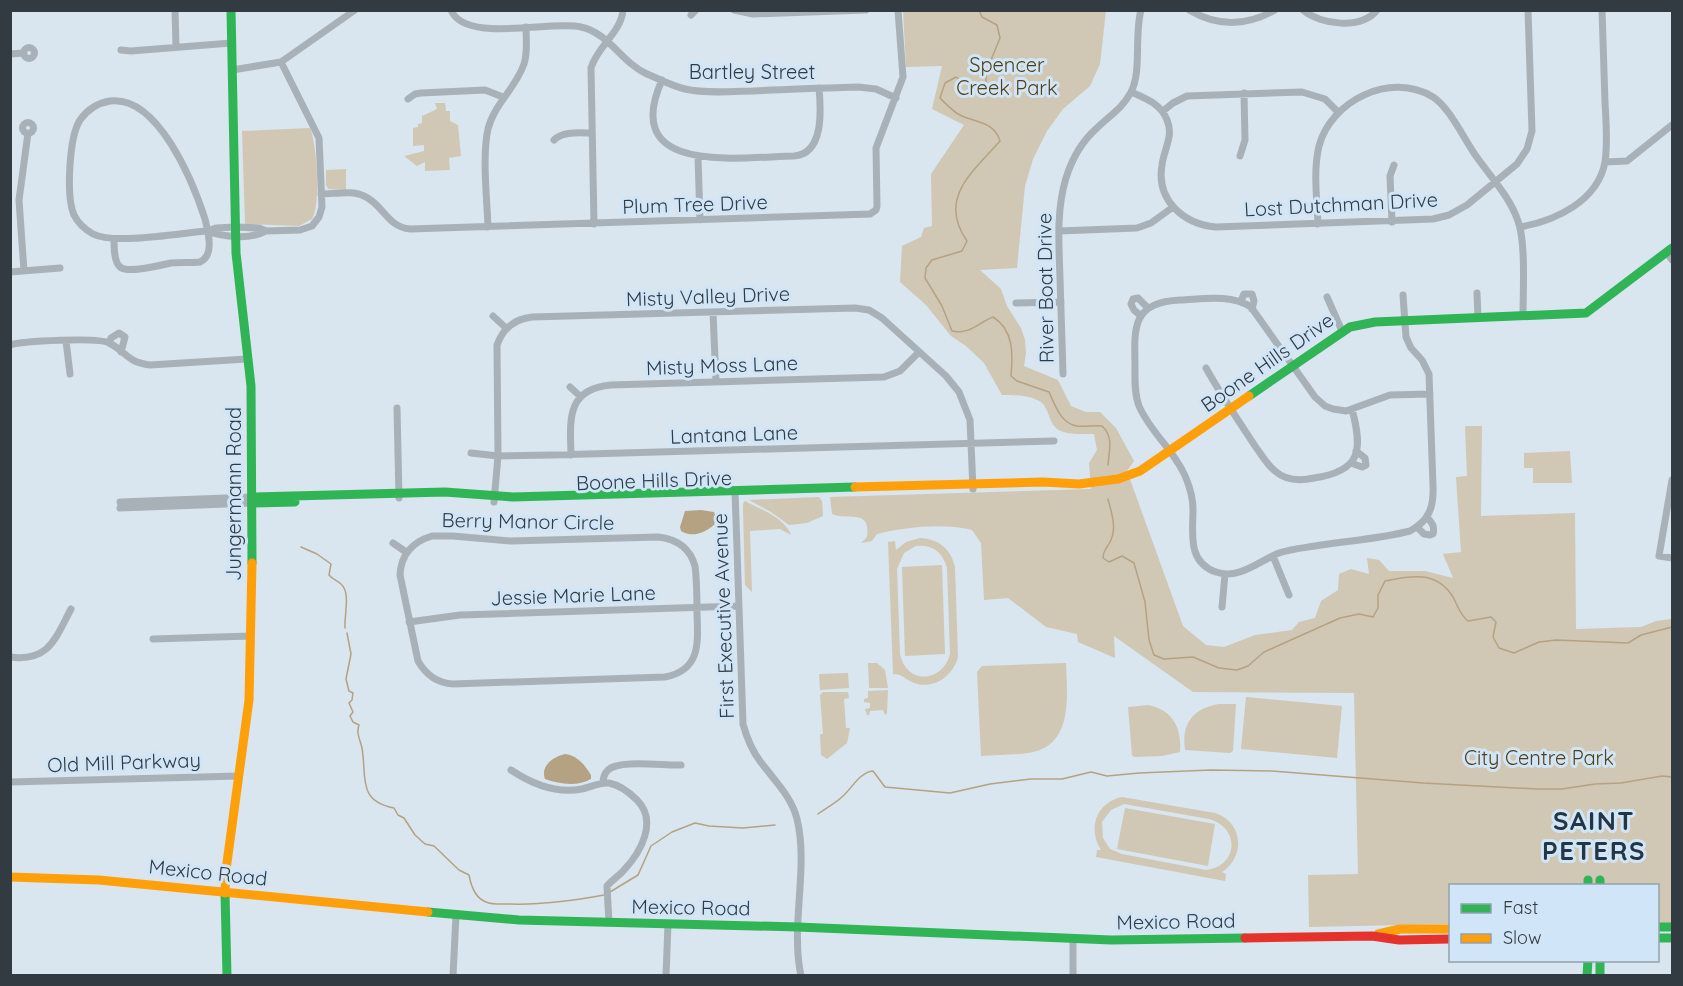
<svg xmlns="http://www.w3.org/2000/svg" width="1683" height="986" font-family="Quicksand,sans-serif">
  <style>
    .green { fill: #d1c7b5; fill-rule: evenodd }
    .water { fill: #b5a282 }
    .lines { fill: none; stroke-linecap: round; stroke-linejoin: round }
    .stream { stroke: #b5a282; stroke-width: 1.5 }
    .street { stroke: #a9b1b8; stroke-width: 7 }
    .fast { stroke: #30b455; stroke-width: 9 }
    .slow { stroke: #ff9f0a; stroke-width: 9 }
    .jam { stroke: #e5322d; stroke-width: 9 }
    .labels { text-anchor: middle; dominant-baseline: central; stroke-width: 6; stroke-linejoin: round; paint-order: stroke }
    .park-label { font-size: 20px; fill: #553e15; stroke: #d0e6f8 }
    .street-label { font-size: 20px; fill: #333b42; stroke: #d0e6f8 }
    .district-label { font-size: 26px; font-weight: bold; letter-spacing: 1.5px; fill: #243543; stroke: #d0e6f8 }
  </style>
  <rect width="100%" height="100%" fill="#d9e5ef"/>
  <path class="green" d="M903,10L1106,11L1100,64L1090,86L1063,109L1047,131L1033,159L1025,186L1017,268L980,270L1001,289L1007,306L1021,328L1025,340L1026,353L1024,366L1058,380L1071,406L1086,412H1100L1116,428L1134,461L1127,471L1183,626L1206,645L1224,647L1255,635L1292,630L1299,622L1315,618L1321,601L1338,590L1339,574L1351,569L1369,574L1367,558L1379,560L1389,571H1425L1453,578L1443,554L1461,552L1456,477L1467,476L1465,426H1482L1481,516L1575,513L1576,629L1641,627L1656,621L1672,619V924H1658V886H1450V924L1309,927L1308,875L1358,874L1354,693L1193,692L1114,636L1115,658L1078,642L1077,634L1046,627L1008,598L984,600L981,543L972,530C942,523 907,527 877,534L872,541L861,543L867,537C871,508 849,521 832,514L830,497L1091,489L1089,463L1097,450L1094,434C1084,434 1070,435 1061,431C1049,426 1050,412 1043,404C1034,395 1013,395 1002,395L984,363L966,346L951,336L926,305L900,282L902,246L921,237L924,228L932,226L931,174L964,125L932,109L942,66L906,67Z
    M435,103H445L446,111H450V121L458,125L461,156L449,158L450,170L425,171V162L417,166L404,156L424,151V145L413,146V128L418,127V124L422,123V116L437,109Z
    M310,128C317,144 321,205 312,219L299,226L245,224L242,131Z
    M346,169V190L328,189L326,185V170Z
    M1570,451L1572,483H1533V468H1524V453Z
    M819,497L822,501L823,516L807,523L789,525L771,512L749,500Z
    M745,501C761,510 784,517 791,535L780,529L750,531L752,592L745,585L743,510V504Z
    M920,538C939,539 951,549 955,567L958,657C953,676 934,690 914,683C905,679 902,674 893,674L888,542L895,541L896,550L906,542ZM916,546C932,544 943,552 947,568L950,654C943,683 906,685 900,654L897,569L904,553Z
    M942,565L945,654L905,656L902,567Z
    M868,663H877L885,670L888,688H869Z
    M1066,663C1067,696 1074,747 1028,753C1013,755 996,755 981,756L977,672L982,666Z
    M848,673L849,688L820,690L819,674Z
    M888,690L887,713L885,715L883,710L870,711L869,715H867L865,709L870,708V703L864,702V699L868,698V691Z
    M823,692H848L849,698L844,699L846,728H850L847,743L827,759L821,755L820,734H823L820,695Z
    M1246,697L1342,706L1337,758L1241,749Z
    M1219,704H1236L1233,751L1230,753L1185,750C1181,723 1194,708 1219,704Z
    M1148,705C1173,710 1182,728 1180,752L1162,756L1134,757L1132,755L1128,707Z
    M1122,797L1215,813C1243,822 1246,856 1222,872L1226,874L1225,881L1096,857L1097,850H1101C1087,828 1097,802 1122,797ZM1124,804L1209,819C1240,827 1239,866 1206,870L1122,854L1110,849L1103,838L1102,822L1111,810Z
    M1125,808L1215,824L1208,866L1117,849Z"/>
  <path class="water" d="M701,510L714,512L716,518L714,525C704,533 693,538 681,531L680,527L685,511Z
    M565,754C578,756 584,764 591,775V779C577,787 559,784 545,779C540,766 553,757 565,754Z"/>
  <g class="lines">
    <path class="stream" d="M979,10L982,17L997,25L1000,38L986,72V87L975,90L956,77L945,83L940,98C946,104 954,113 962,116C978,123 994,122 1000,141C973,172 937,198 967,241L962,251L932,260L926,268L925,278L942,306L952,331C969,335 978,323 993,317C1014,330 1013,354 1011,376L1017,381L1049,392C1055,405 1061,424 1077,426C1085,427 1094,425 1102,426C1114,437 1109,451 1108,465
      M1108,499C1111,511 1117,528 1111,540C1108,547 1103,550 1103,558L1109,562L1122,556L1134,563L1145,602L1149,640L1154,655L1164,659L1193,657L1219,668L1237,670L1248,666L1264,652L1340,618L1359,614L1373,617L1378,608V595L1385,581C1412,575 1437,571 1453,597C1458,606 1460,615 1468,621L1491,617L1496,622L1493,637L1499,648L1514,653L1539,642L1556,640L1628,643L1641,635L1672,627
      M301,547L317,554L331,564L329,575C332,579 337,580 341,584C351,593 344,615 345,628
      M347,633L351,654L346,679L349,691L353,693L352,700L349,703L353,712L350,716L353,722L359,725C356,734 360,739 362,748C367,777 357,801 394,808L398,815L404,818L415,835L425,844L434,846L459,870L469,875C471,886 475,898 486,902C493,905 502,904 510,904C542,905 572,901 604,895
      M818,814C826,808 836,803 843,796C852,788 860,772 873,771L885,787L950,793L990,784L1031,779H1062L1091,772L1107,776L1139,773L1211,770L1272,771L1423,783L1537,789H1562L1595,784L1621,783L1662,776L1672,777
      M610,892L638,875L651,846L672,832L695,823L709,826L743,828L775,825"/>
    <path class="street" d="M175,10L176,47
      M451,10C465,44 551,20 581,27C609,33 622,63 647,74C659,79 672,86 685,89C707,94 731,91 753,91C788,89 823,88 858,87L876,89L896,98
      M734,10L753,14L866,10
      M1189,10C1218,27 1247,26 1275,10
      M1303,10C1321,25 1361,30 1377,10
      M691,15L696,10
      M23.5 53a5.5 5.5 0 1 1 11 0a5.5 5.5 0 1 1-11 0Z
      M121,50L131,51L231,43
      M10,54L24,53
      M232,70L281,62L355,10
      M662,80C619,176 740,157 794,156C824,154 821,110 819,88
      M1131,92C1145,98 1161,104 1167,120C1174,136 1164,149 1162,165C1156,200 1183,224 1216,227L1433,219L1449,215L1467,205L1517,164L1527,149L1532,131L1528,10
      M408,99L415,94L421,93L485,90L503,97
      M1163,111L1173,103L1187,96L1302,92L1325,99L1338,112
      M22.5 128a5.5 5.5 0 1 1 11 0a5.5 5.5 0 1 1-11 0Z
      M554,140C563,131 579,133 592,133
      M1240,156L1245,140L1244,93
      M698,157L700,220
      M1605,162L1627,161L1672,125
      M321,194C334,194 352,190 364,196C383,204 387,227 410,229L870,214L876,210L877,206L876,148L903,77L898,10
      M1392,222L1390,176L1394,165
      M594,224L591,68C598,45 621,33 623,10
      M1318,224C1317,199 1313,171 1319,146C1331,101 1390,71 1433,97C1450,108 1464,139 1476,156C1490,176 1510,197 1518,221C1526,243 1523,291 1523,316
      M488,227C487,200 482,155 488,129C494,104 516,88 524,64C528,52 526,40 526,27
      M1520,227C1555,221 1598,201 1605,162C1608,142 1606,122 1605,102C1604,72 1603,41 1602,10
      M207,231C223,237 250,240 266,231
      M1059,231L1137,228L1151,223L1173,207
      M114,239C114,247 114,262 120,267C128,274 161,265 171,263C181,262 190,263 200,262C215,255 208,232 205,219C193,182 158,95 110,101C98,103 87,110 80,120C69,137 66,197 74,215C78,223 86,230 93,234C114,245 181,233 207,231L216,228L235,227L259,228L266,231L300,230L312,226L319,217L322,207L319,138L281,62
      M1667,253L1672,260
      M24,271L19,200L28,133
      M10,272L60,268
      M1477,293L1478,318
      M1403,295L1406,337L1411,348L1422,360L1429,374L1433,486C1434,507 1429,521 1410,531C1379,539 1346,541 1315,546C1303,548 1291,549 1279,553C1259,561 1239,580 1216,572C1187,562 1193,533 1193,509C1193,499 1190,488 1186,478C1175,451 1150,432 1139,406C1134,393 1135,378 1135,365C1134,326 1133,302 1180,300C1204,299 1230,294 1251,307L1315,397L1325,406L1333,409L1346,411L1390,395L1430,394
      M1327,297L1342,331
      M1241,301L1244,294H1252L1254,301L1252,309
      M1016,303L1061,302
      M713,312L716,382
      M1140,315L1134,310L1131,304L1133,299L1138,298L1148,308
      M493,316L506,328
      M66,341L70,374
      M109,343L111,338L119,333L125,337L121,352
      M10,345C22,341 99,337 109,343C127,352 126,362 150,365L247,359
      M1206,368C1221,395 1238,420 1255,446C1261,454 1267,465 1275,471C1286,481 1300,481 1314,478C1361,471 1363,451 1352,409
      M1063,374C1062,342 1061,310 1060,278C1059,245 1056,211 1066,178C1072,159 1082,141 1097,128C1109,116 1123,108 1131,92C1142,71 1134,36 1141,10
      M570,387L581,397
      M397,408L399,498
      M471,453L498,456L552,455L1054,441
      M571,455C570,420 566,389 611,385L884,377L900,371L919,352
      M1351,463L1362,467L1366,465L1365,458L1356,451
      M1672,480L1659,556L1672,558
      M735,491L743,724C747,739 753,753 763,765C776,782 792,798 797,819C809,868 790,925 801,976
      M120,502L253,497
      M494,502L498,456L497,345C503,328 514,319 532,317L855,308L869,310L882,318L946,376L959,392L970,420L973,489
      M120,508L253,503
      M1417,527L1424,534L1430,535L1433,534C1435,526 1432,523 1427,517
      M432,536H453L511,541L658,537C676,539 690,548 695,566C697,582 697,598 697,613C698,643 701,670 665,677L453,684C437,683 426,675 418,661L400,575C401,554 412,542 432,536Z
      M393,543L406,552
      M1273,556L1289,595
      M1222,607L1225,574
      M409,622L460,615L739,606
      M153,639L251,636
      M10,657C49,662 55,639 71,609
      M511,770C532,784 557,794 582,789C591,787 600,782 609,783C619,785 630,793 637,800C658,821 641,852 624,870C619,876 612,880 607,886L609,923
      M10,782L239,776
      M603,783C603,778 604,774 608,770C619,759 665,766 681,765
      M453,976L456,915
      M666,976L668,924
      M1073,976V939"/>
    <path class="fast" d="M231,10L236,253L251,386L252,563
      M1249,396L1350,327L1375,322L1586,313L1672,248
      M253,497L445,492L513,497L855,487
      M253,503L295,502
      M1588,880V886
      M1600,880V886
      M225,893L227,976
      M428,912L519,920L798,927L1111,940L1245,938
      M1658,927H1672
      M1658,938H1672
      M1600,960V976
      M1587,976L1588,960"/>
    <path class="slow" d="M855,487L1043,482L1079,484L1118,479L1140,471L1249,396
      M10,877L99,880L428,912
      M225,893L226,870L249,700L252,563
      M1378,934L1400,929H1450"/>
    <path class="jam" d="M1245,938L1372,936L1399,940L1450,939"/>
  </g>
  <g class="labels">
    <g class="park-label">
      <text x="1007" y="64">Spencer<tspan x="1007" dy="23">Creek Park</tspan></text>
      <text x="1539" y="757">City Centre Park</text>
    </g>
    <g class="street-label">
      <text x="752" y="71">Bartley Street</text>
      <text transform="translate(695 204) rotate(-2)">Plum Tree Drive</text>
      <text transform="translate(1341 204) rotate(-3)">Lost Dutchman Drive</text>
      <text transform="translate(1045 288) rotate(-91)">River Boat Drive</text>
      <text transform="translate(708 296) rotate(-2)">Misty Valley Drive</text>
      <text transform="translate(1267 362) rotate(-35)">Boone Hills Drive</text>
      <text transform="translate(722 365) rotate(-2)">Misty Moss Lane</text>
      <text transform="translate(734 434) rotate(-2)">Lantana Lane</text>
      <text transform="translate(654 480) rotate(-2)">Boone Hills Drive</text>
      <text transform="translate(233 494) rotate(-90)">Jungermann Road</text>
      <text transform="translate(528 521) rotate(1)">Berry Manor Circle</text>
      <text transform="translate(573 595) rotate(-2)">Jessie Marie Lane</text>
      <text transform="translate(723 616) rotate(-92)">First Executive Avenue</text>
      <text transform="translate(124 762) rotate(-2)">Old Mill Parkway</text>
      <text transform="translate(208 872) rotate(6)">Mexico Road</text>
      <text transform="translate(691 907) rotate(1)">Mexico Road</text>
      <text transform="translate(1176 921) rotate(-1)">Mexico Road</text>
    </g>
    <g class="district-label">
      <text x="1594" y="820">SAINT<tspan x="1594" dy="30">PETERS</tspan></text>
    </g>
  </g>
  <rect width="1683" height="986" fill="none" stroke="#333b42" stroke-width="24"/>
  <rect x="1449" y="884" width="210" height="78" fill="#d0e6f8" stroke="#91a2af" stroke-width="1.5"/>
  <rect x="1461" y="904" width="30" height="9" fill="#30b455" stroke="#91a2af" stroke-width="1.5"/>
  <text x="1503" y="914" font-size="18" fill="#333b42">Fast</text>
  <rect x="1461" y="934" width="30" height="9" fill="#ff9f0a" stroke="#91a2af" stroke-width="1.5"/>
  <text x="1503" y="944" font-size="18" fill="#333b42">Slow</text>
</svg>
